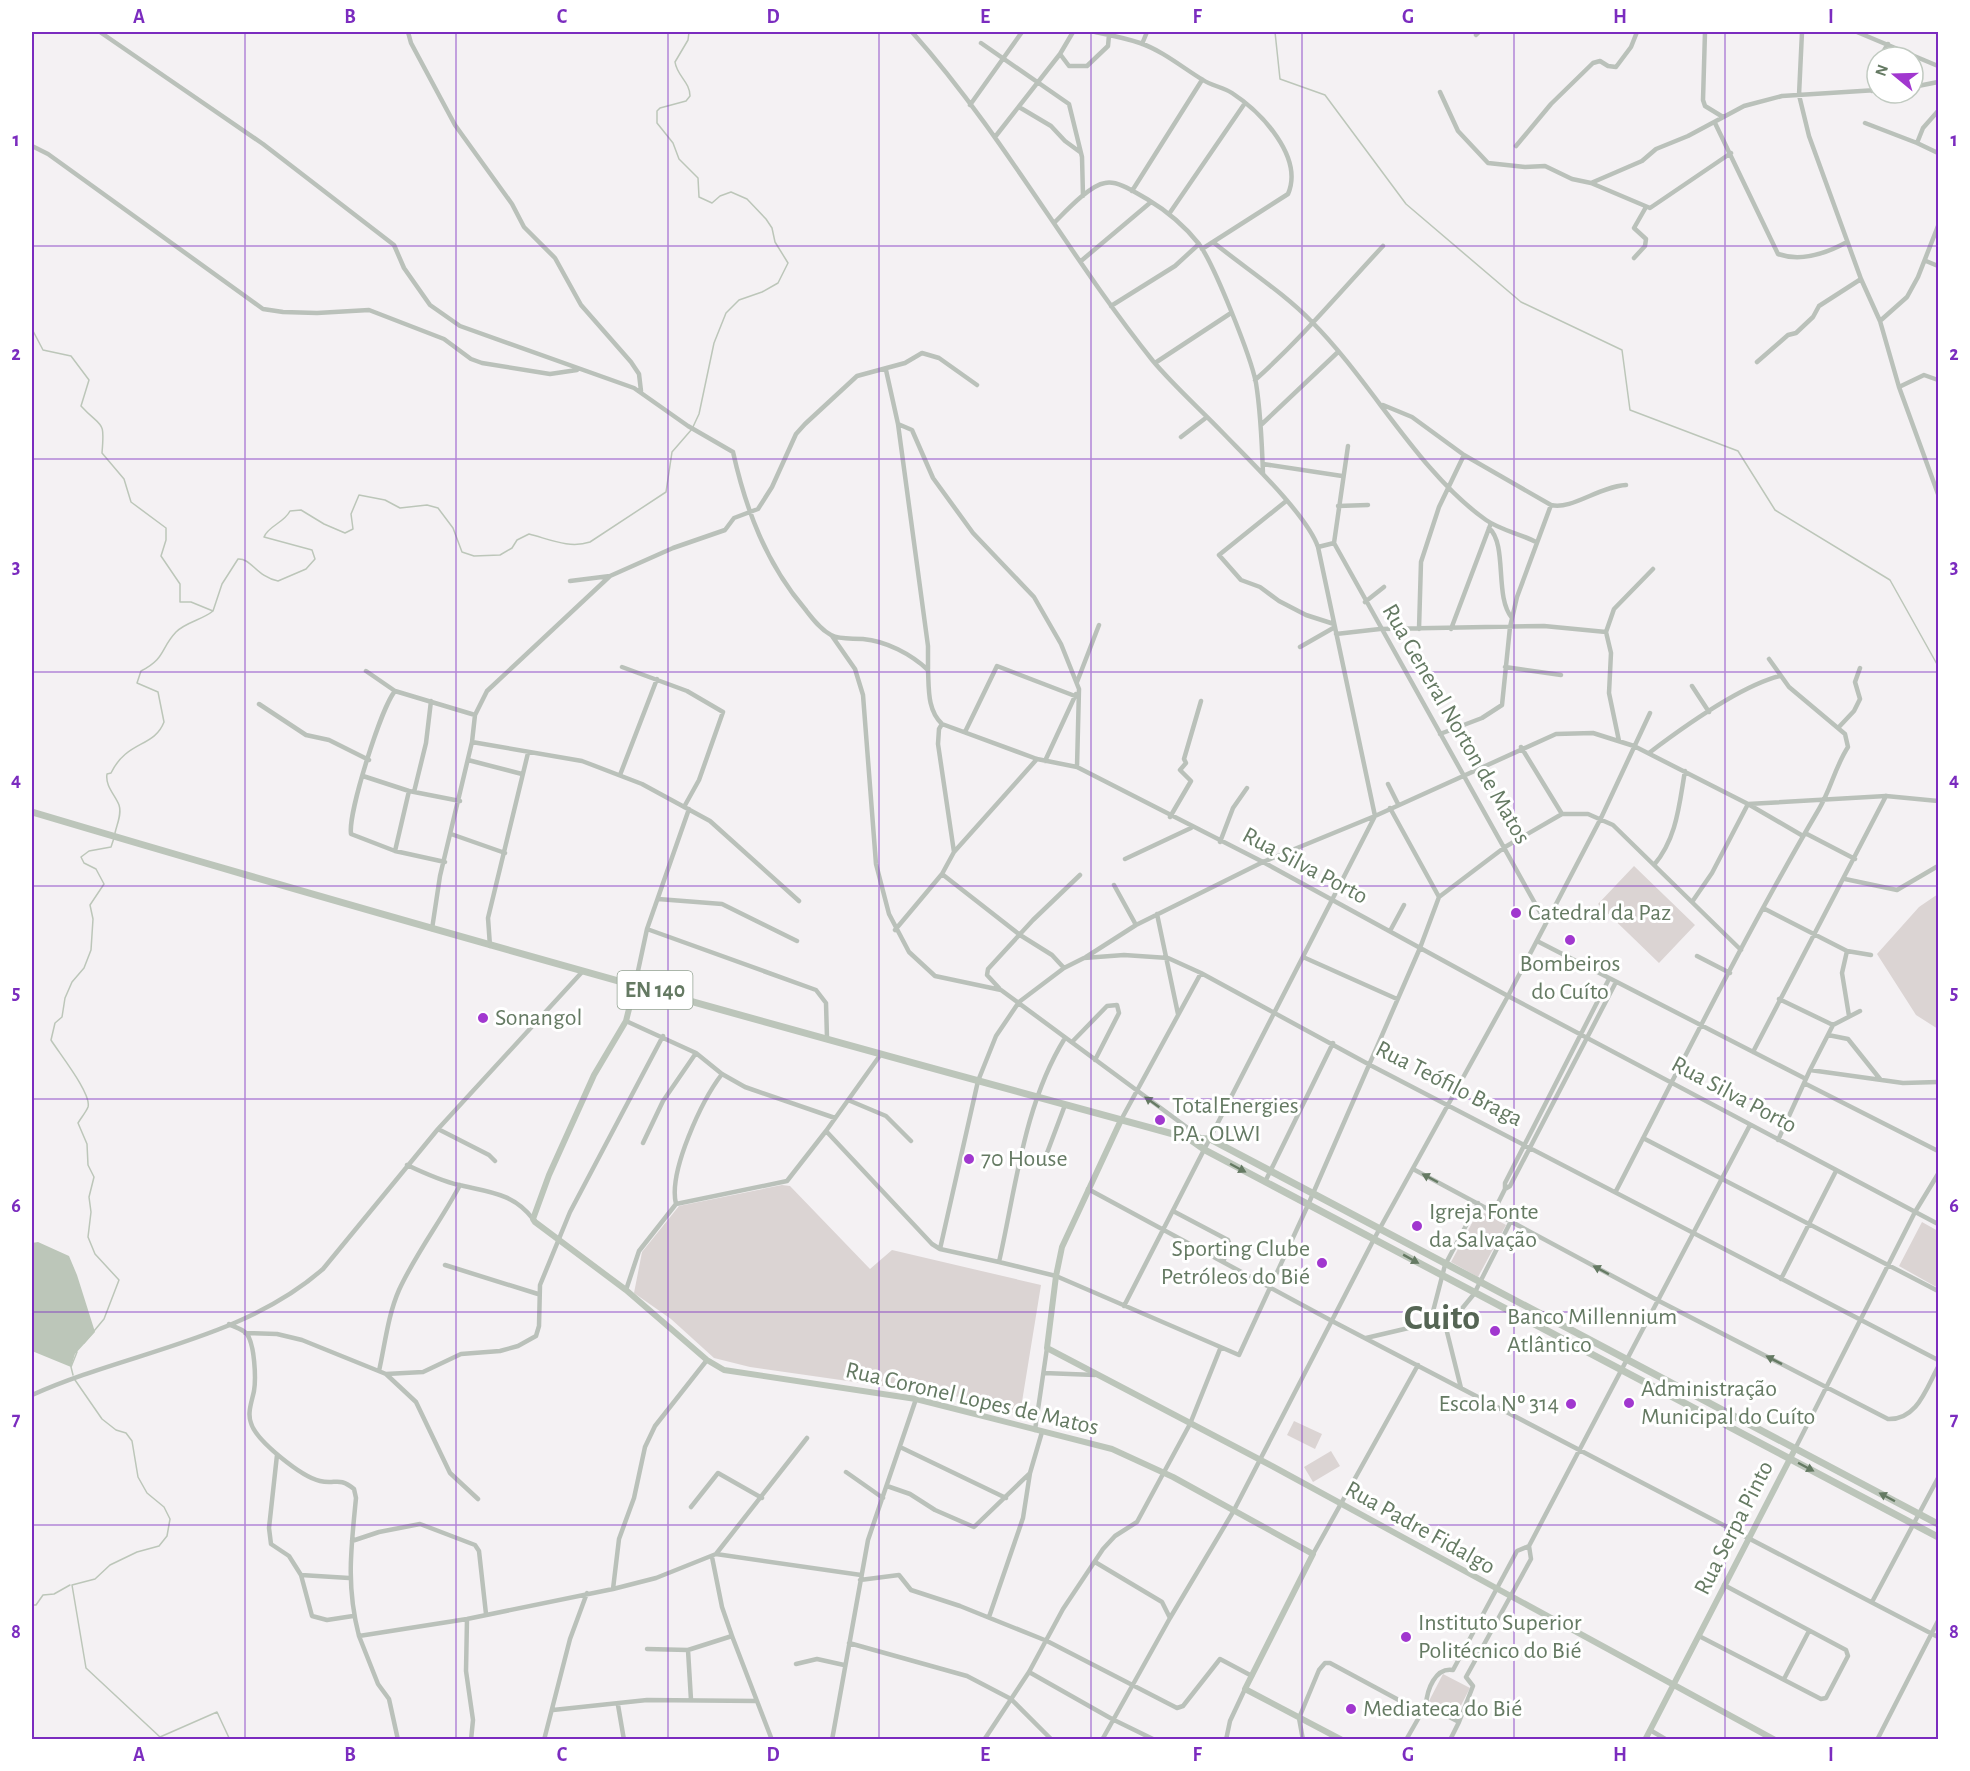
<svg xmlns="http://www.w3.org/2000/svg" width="1970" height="1771" font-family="'Alegreya Sans',sans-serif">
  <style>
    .green { fill: #dbd4d3 }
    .water { fill: #bcc6b9 }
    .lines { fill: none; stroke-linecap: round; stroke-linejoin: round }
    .stream { stroke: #bcc6b9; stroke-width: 1.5 }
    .street { stroke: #bac1ba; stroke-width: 4.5 }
    .secondary { stroke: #bcc5ba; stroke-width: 6 }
    .primary { stroke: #bcc5ba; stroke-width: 7 }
    .oneway { fill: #657a63 }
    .grid { fill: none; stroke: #7b2cbf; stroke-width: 1.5; stroke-opacity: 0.55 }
    .poi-dot { fill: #a137cf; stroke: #fff; stroke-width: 2 }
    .labels { text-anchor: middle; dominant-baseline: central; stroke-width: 6; stroke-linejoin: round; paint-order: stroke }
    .shield { fill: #fff; stroke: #93a292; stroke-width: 1.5 }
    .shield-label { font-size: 22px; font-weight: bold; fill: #657a63 }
    .street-label { font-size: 24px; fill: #657a63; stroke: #fff }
    .poi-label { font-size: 24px; fill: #657a63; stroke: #fff; text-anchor: start }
    .town-label { font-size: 36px; font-weight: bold; fill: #556554; stroke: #fff }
    .neatline { fill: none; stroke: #7b2cbf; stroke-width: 2 }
    .grid-label { font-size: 20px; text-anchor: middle; font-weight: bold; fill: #7b2cbf }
  </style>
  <rect width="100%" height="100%" fill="#f4f1f3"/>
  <path class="green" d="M1634,866L1695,925L1659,963L1598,904Z
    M1938,894V1029L1916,1015L1877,954L1919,907Z
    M782,1185L790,1186L870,1269L892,1250L1041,1285L1020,1414L975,1406L967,1398L750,1367L714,1358L671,1319L634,1293L642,1252L679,1206Z
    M1479,1210L1506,1225L1478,1277L1451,1262Z
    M1922,1222L1938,1231V1288L1899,1266Z
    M1294,1421L1322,1434L1315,1449L1287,1435Z
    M1331,1451L1340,1466L1313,1482L1304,1467Z
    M1443,1674L1470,1688L1456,1715L1429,1701Z"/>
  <path class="water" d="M38,1242L69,1256L77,1275L95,1332L75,1354L71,1367L32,1351V1243Z"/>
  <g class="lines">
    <path class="stream" d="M1275,32L1280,79L1325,95L1406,204L1521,302L1622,350L1630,410L1738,451L1775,510L1890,580L1938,666
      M32,329L43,350L71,356L89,380L81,406C102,429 105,418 102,453L124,479L131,502L166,528V540L161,556L180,584V602H191L213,611
      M115,833C117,824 122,814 119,805C115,795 105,786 107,774L111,773C127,740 154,748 164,722L158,692L137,683L141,671C166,658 160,649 176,632C186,622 202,620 213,611L222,584L238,559C251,558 257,577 278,581L306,569L315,559L312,550L264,537C268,526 284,523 290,511L301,510L324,524L345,533L353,529L351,514L359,495L385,500L400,508L427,505L438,508L453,528L462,552L474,556L500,555L512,548L517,540L529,534C549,539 569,549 590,542L666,492L672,452L692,429L699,414L714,343L726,313L739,300L762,292L778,283L788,263L775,242L772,228L766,219L747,199L731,192L720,196L712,203L699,197L698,178L679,159L673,143L657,123V111L660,108L686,101L690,96C690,82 677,76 675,62L688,40L689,32
      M84,1343L104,1319L119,1280L95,1254L88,1237L91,1212L89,1197L94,1177L88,1165L87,1144L78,1123C81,1118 86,1112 88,1107C92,1094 59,1053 51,1040L55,1023L62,1017L65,998L72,982L84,968L91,950L93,919L90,905L104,884L96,869L84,863L81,857L89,851L111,847L114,838
      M73,1375L71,1367L77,1352
      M75,1380L102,1419L116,1430L126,1433L132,1441L138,1477L147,1493L164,1507L170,1519L167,1536L159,1546L137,1552L110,1565L95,1579L72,1585L86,1668L160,1737L217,1712L230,1740
      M32,1605H36L43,1595L54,1594L70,1585
      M279,1740H286"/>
    <path class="street" d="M100,32L263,144L394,245L404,268L430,305L460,326L634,388L688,426L733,452C746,510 766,563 805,609C812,618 820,629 831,635C840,640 852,638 863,639C886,641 911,654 928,670C929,688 927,710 942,724L1037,759L1077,767L1263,862L1508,996L1938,1224
      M408,32L411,43L455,125L512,204L524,227L555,258L581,305L631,362L639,374L641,391
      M912,32C1003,134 1068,255 1153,361C1174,386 1200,409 1223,433C1248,459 1307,515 1318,547L1375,816L1124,1306
      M1095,32C1110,35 1125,38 1140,43C1163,51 1183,68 1203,80C1212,86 1223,87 1232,93C1261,112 1304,157 1288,194L1202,249
      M1705,32L1703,100L1705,106L1723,117
      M1802,32L1799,95L1809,136L1861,279L1880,321L1899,387L1938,494
      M1857,32L1938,66
      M1476,35L1479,32
      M981,43L1069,104L1082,157L1083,196
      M1142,44L1147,32
      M1060,54L1069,66H1087L1108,46L1109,35
      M1880,57L1888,44
      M1913,87L1938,82
      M1872,91L1877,67
      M1440,92L1458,131L1488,163L1525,167L1545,166L1572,179L1591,183L1650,208L1731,153
      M970,105L1022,32
      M1019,107L1051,126L1065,141L1080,152
      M1938,111L1923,128L1917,143L1938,153
      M1715,123L1778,254C1801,262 1827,253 1847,242
      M1865,123L1917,143
      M995,137L1060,54L1073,32
      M32,146L48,154L263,309L283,312L317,313L369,310L444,339L471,359L482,363L550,374L577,370
      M1516,146L1551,104L1593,63L1600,61L1608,66L1616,67L1631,47L1637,32
      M1591,183L1642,161L1656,149L1688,136L1744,106L1782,96L1877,90
      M1132,191L1202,80
      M1169,214L1245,103
      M1055,222C1066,211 1090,185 1105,183C1118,180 1136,193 1147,199C1167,211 1184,225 1199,244C1214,264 1251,357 1256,383C1261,414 1262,444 1263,474
      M1213,242C1245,268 1284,293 1312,322C1371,381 1419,473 1486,520C1500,530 1521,534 1536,542
      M1634,258L1645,246L1646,239L1634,228L1646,207
      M1081,261L1151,202
      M1926,261L1938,266
      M1111,306L1175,266L1199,244
      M1880,321L1907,297L1918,277L1938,226
      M1757,362L1788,335L1796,333L1813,317L1819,306L1861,279
      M1155,363L1231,313
      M886,370L898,424L928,646V669
      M1255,380C1301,339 1341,291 1383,246
      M1899,387L1924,375L1938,380
      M1383,405L1412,417L1464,455L1551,505C1572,510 1598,487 1626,485
      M898,424L912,430L933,478L973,533L1034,597L1061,644L1079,689L1077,767
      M1262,424L1338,352
      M1181,437L1207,417
      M1263,464L1342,476
      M1285,502L1219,555L1241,580L1260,587L1279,601L1306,615L1334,624
      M1338,506L1368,505
      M1489,528C1508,545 1494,597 1512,618
      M1334,543L1546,923
      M1334,543L1348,446
      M1318,547L1334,543
      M570,581L610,576
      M1365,602L1384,587
      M1419,629L1421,562L1439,507L1464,455
      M1451,629L1491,523
      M1336,634L1380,629L1544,626L1606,632
      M832,636L855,669L863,695L876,864L889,914L909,952L935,976L1001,990L1200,1137
      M1300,647L1335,627
      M622,667L687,691L723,712L699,780L684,807
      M1505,667L1561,675
      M366,671L395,691
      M1077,682L1099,625
      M1692,686L1709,712
      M259,704L306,735L329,740L369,760
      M942,724L939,729L938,744L954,852L1037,759
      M1838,728L1854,711L1860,699L1855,682L1860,668
      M965,732L997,666L1075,696
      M1440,734L1482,718L1502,705L1510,627L1517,597L1551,505
      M1619,741L1609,693L1611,653L1606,632L1614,609L1653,569
      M472,742L582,761L642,784L710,821L799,901
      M1521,747L1562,814
      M1649,753C1682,728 1740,686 1780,676
      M468,760L522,774
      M1045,761L1076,694
      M620,775L657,679
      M363,776L409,791L460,801
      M1388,784L1398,804
      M414,792L426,743L431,701
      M1390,808L1439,897
      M1170,817L1191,781L1180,770L1186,763L1184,759L1201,701
      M1805,833L1855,859
      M451,834L505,853
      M1220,842L1233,808L1247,788
      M395,851L409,791
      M1125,859L1191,828
      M445,862L395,851L351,834C348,813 381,708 395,691L475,715
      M1654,865C1677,838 1679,805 1685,771
      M942,874L1020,935L1052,955L1064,968
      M1845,879L1897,890L1938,866
      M1114,885L1136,925
      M658,899L722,904L797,941
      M1692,902L1712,873L1748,804L1886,796L1938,801
      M1763,908L1847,951L1871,955
      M1157,914L1178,1014
      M432,929L440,876L472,742L475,715L487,691L610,576L673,548L725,530L734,518L758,509L772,487L796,434L805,424L857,376L905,363L922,353L939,358L977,385
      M647,929L816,990L826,1003L827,1038
      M895,930L942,874L954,852
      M1390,931L1404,905
      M1537,941L1806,1079
      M490,946L488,918L528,753
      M1847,951L1842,973L1849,1016
      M1697,956L1730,973
      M1086,957L1136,925L1263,862L1375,816L1556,734L1593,733L1634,746L1748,804L1803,836
      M1303,957L1397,999
      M635,985L647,929L689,809
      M999,988L987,975L988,969L1033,920L1080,875
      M1779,999L1833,1025
      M626,1021L696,1053L722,1074L745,1087L835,1118
      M1828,1035L1848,1039L1880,1079
      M1065,1038C1024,1104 1016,1187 999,1262L940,1249L978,1081L996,1036L1019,1002L1064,968L1084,958L1124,955L1168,958L1201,973L1370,1065L1938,1360
      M1072,1042L1107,1006L1117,1005L1119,1013L1095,1060
      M1753,1052L1886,796
      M881,1054L826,1131L932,1244L940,1249
      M1810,1070L1833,1025L1860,1011
      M1804,1083L1938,1151
      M848,1100L886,1116L911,1141
      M1121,1120L1201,973
      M438,1129L489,1155L495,1161
      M1643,1138L1938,1291
      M1778,1140L1810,1070L1903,1083L1938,1082
      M643,1143L663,1101L696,1053
      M1022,1158L1037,1163L1044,1161L1065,1105
      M407,1165C424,1173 441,1181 459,1185C489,1192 513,1193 533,1219
      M1413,1169L1659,1301L1888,1419C1917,1420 1926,1389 1938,1367
      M1265,1182L1333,1043
      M1088,1189L1332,1321L1938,1637
      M1505,1189V1183L1609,979
      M1616,1191C1682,1063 1746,933 1819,809C1831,789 1835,767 1848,747L1845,734L1789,687L1769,659
      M676,1204C668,1172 702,1100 722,1074
      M1173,1211L1228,1240L1230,1245L1223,1262
      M1494,1211L1505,1189L1510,1186L1616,982
      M999,1262L1056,1276L1239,1355L1308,1205L1420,948L1439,897L1505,847L1562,814H1588L1613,825L1741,950
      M445,1265L538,1294
      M1781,1279L1836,1171
      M626,1290L639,1251L676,1204L787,1181L826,1131
      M1430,1323L1446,1328
      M229,1324C234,1327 242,1329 246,1333C255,1343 256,1379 254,1391C252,1401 247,1413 251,1423C256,1441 302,1477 320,1481C336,1485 338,1476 354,1489L356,1498C351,1549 346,1586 359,1636L467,1619L613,1589L619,1539L634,1498L645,1447L655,1426L707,1360
      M245,1333L277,1334L302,1340L386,1374L416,1402L450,1473L478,1499
      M1366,1338L1430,1323L1445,1265L1478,1203
      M379,1371C385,1344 388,1315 399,1290C416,1253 441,1221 460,1185
      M1044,1373L1095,1375
      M386,1374L423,1372L461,1354L500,1351L518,1346L536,1336L539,1326L540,1285L570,1212L663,1036
      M1461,1388L1446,1328L1474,1294L1511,1221
      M32,1395C127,1352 242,1340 323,1269L438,1129L583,971
      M1035,1430L1047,1348
      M900,1447L1006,1498
      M1795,1449L1915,1212L1938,1174
      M277,1455L269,1528L271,1544L289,1556L301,1575L312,1616L327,1620L353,1616
      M846,1472L883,1498
      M887,1486L910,1494L935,1510L974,1527L1030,1473
      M691,1507L718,1473L762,1498
      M352,1541L379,1532L420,1524L475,1545L479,1551L486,1614
      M1529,1546L1750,1125
      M1529,1546L1531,1559L1466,1677L1473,1686L1459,1722L1426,1705C1427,1690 1435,1667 1453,1670L1517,1551Z
      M716,1554L861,1575
      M1313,1554L1418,1365
      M712,1557L722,1607L732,1636L772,1740
      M1095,1562L1162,1602L1170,1618L1102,1740
      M301,1575L349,1578
      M860,1580L899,1575L911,1590L960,1606L1047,1641L1177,1708L1183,1706L1220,1659L1252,1676
      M613,1589L656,1578L716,1554L807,1438
      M1872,1602L1938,1478
      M989,1617L1023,1518L1030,1473L1042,1432
      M1170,1618L1233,1512L1374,1239L1508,996L1601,818L1650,713
      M467,1619L466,1671L473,1720L471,1740
      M359,1636L378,1684L389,1699L398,1740
      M1699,1636L1821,1699L1826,1698L1848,1656L1846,1650L1724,1585
      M849,1643L967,1676L1011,1699L1052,1740
      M647,1649L688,1650L732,1636
      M688,1650L691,1700
      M796,1664L817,1659L844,1665
      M1029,1672L1112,1719L1155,1740
      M1784,1679L1809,1631
      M618,1705L624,1740
      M553,1710L647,1700L757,1701
      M1650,1730L1667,1740
      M544,1740L570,1639L587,1593
      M832,1740L868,1540L916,1399
      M984,1740L1029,1672L1063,1609L1103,1549L1115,1536L1137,1522L1190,1424L1220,1349
      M1226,1740L1230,1721L1245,1689
      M1303,1740L1299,1718L1319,1670L1325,1663H1330L1421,1712
      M1406,1740L1426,1705
      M1450,1740L1459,1722
      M1877,1740L1938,1621"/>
    <path class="secondary" d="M635,985L626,1021L594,1075L549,1175L533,1219L535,1222L626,1290L707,1360L724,1370L916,1399L1112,1449L1173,1477L1313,1554L1245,1689L1342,1740
      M1121,1120L1062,1247L1056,1276L1047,1348L1272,1466L1775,1740
      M1645,1740L1795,1449"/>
    <path class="primary" d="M32,812C415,926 801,1033 1188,1138L1210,1139L1938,1524
      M1188,1138L1205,1150L1938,1537"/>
  </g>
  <defs><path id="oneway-solid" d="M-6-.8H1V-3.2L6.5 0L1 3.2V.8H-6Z" transform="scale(1.5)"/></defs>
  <g class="oneway">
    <use href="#oneway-solid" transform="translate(1152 1102) rotate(-145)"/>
    <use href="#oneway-solid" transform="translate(1238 1168) rotate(28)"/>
    <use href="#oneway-solid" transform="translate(1430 1178) rotate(-152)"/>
    <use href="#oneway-solid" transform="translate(1411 1259) rotate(29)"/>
    <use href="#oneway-solid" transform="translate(1601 1270) rotate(-152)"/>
    <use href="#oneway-solid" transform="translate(1774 1360) rotate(-153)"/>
    <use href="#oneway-solid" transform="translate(1806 1467) rotate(28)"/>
    <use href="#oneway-solid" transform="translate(1887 1497) rotate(-152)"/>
  </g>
  <path class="grid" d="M245,32V1740M456,32V1740M668,32V1740M879,32V1740M1091,32V1740M1302,32V1740M1514,32V1740M1725,32V1740M32,246H1938M32,459H1938M32,672H1938M32,886H1938M32,1099H1938M32,1312H1938M32,1525H1938"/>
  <g class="poi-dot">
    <circle cx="1516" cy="913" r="6"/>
    <circle cx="1570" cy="940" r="6"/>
    <circle cx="483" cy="1018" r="6"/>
    <circle cx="1160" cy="1120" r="6"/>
    <circle cx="969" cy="1159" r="6"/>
    <circle cx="1417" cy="1226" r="6"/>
    <circle cx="1322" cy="1263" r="6"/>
    <circle cx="1495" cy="1331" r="6"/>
    <circle cx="1629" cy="1403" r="6"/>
    <circle cx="1571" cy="1404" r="6"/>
    <circle cx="1406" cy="1637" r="6"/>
    <circle cx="1351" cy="1709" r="6"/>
  </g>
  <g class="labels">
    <rect class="shield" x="617.5" y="971" width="75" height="38" rx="4.5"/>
    <g class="shield-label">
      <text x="655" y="990">EN 140</text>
    </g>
    <g class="street-label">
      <text transform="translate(1456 724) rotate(60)">Rua General Norton de Matos</text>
      <text transform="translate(1305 866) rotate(28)">Rua Silva Porto</text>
      <text transform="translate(1449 1084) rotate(27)">Rua Teófilo Braga</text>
      <text transform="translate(1734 1095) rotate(28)">Rua Silva Porto</text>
      <text transform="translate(972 1399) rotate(13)">Rua Coronel Lopes de Matos</text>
      <text transform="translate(1420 1528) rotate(29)">Rua Padre Fidalgo</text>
      <text transform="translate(1734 1528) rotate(-63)">Rua Serpa Pinto</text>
    </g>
    <g class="poi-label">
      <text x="1528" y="913">Catedral da Paz</text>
      <text x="1570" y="964" text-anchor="middle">Bombeiros<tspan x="1570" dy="28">do Cuíto</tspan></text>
      <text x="495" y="1018">Sonangol</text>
      <text x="1172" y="1106">TotalEnergies<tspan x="1172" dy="28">P.A. OLWI</tspan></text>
      <text x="981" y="1159">70 House</text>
      <text x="1429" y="1212">Igreja Fonte<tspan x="1429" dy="28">da Salvação</tspan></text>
      <text x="1310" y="1249" text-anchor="end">Sporting Clube<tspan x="1310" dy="28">Petróleos do Bié</tspan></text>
      <text x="1507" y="1317">Banco Millennium<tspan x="1507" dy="28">Atlântico</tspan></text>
      <text x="1641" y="1389">Administração<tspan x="1641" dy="28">Municipal do Cuíto</tspan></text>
      <text x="1559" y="1404" text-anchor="end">Escola Nº 314</text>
      <text x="1418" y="1623">Instituto Superior<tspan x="1418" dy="28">Politécnico do Bié</tspan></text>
      <text x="1363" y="1709">Mediateca do Bié</text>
    </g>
    <g class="town-label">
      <text x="1442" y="1318">Cuito</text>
    </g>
  </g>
  <rect width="1970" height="1771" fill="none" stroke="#ffffff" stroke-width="66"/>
  <g transform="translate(1895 75) rotate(289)"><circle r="28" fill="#ffffff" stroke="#c1cac1" stroke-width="1.5"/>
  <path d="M0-4.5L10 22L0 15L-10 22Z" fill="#a137cf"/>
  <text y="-9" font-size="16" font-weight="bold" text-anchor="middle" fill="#657a63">N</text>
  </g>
  <rect x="33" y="33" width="1904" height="1705" class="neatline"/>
  <g class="grid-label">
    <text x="139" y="23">A</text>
    <text x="350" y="23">B</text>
    <text x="562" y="23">C</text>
    <text x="773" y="23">D</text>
    <text x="985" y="23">E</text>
    <text x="1197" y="23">F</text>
    <text x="1408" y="23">G</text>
    <text x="1620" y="23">H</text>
    <text x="1831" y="23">I</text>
    <text x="16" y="146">1</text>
    <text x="1954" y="146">1</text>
    <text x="16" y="360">2</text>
    <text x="1954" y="360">2</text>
    <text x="16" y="573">3</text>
    <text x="1954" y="573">3</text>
    <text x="16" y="786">4</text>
    <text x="1954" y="786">4</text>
    <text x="16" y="999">5</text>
    <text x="1954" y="999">5</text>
    <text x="16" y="1212">6</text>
    <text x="1954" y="1212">6</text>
    <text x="16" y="1425">7</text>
    <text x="1954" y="1425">7</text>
    <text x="16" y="1638">8</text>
    <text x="1954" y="1638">8</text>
    <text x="139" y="1761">A</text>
    <text x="350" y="1761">B</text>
    <text x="562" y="1761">C</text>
    <text x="773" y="1761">D</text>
    <text x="985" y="1761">E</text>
    <text x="1197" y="1761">F</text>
    <text x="1408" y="1761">G</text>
    <text x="1620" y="1761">H</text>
    <text x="1831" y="1761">I</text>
  </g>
</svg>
